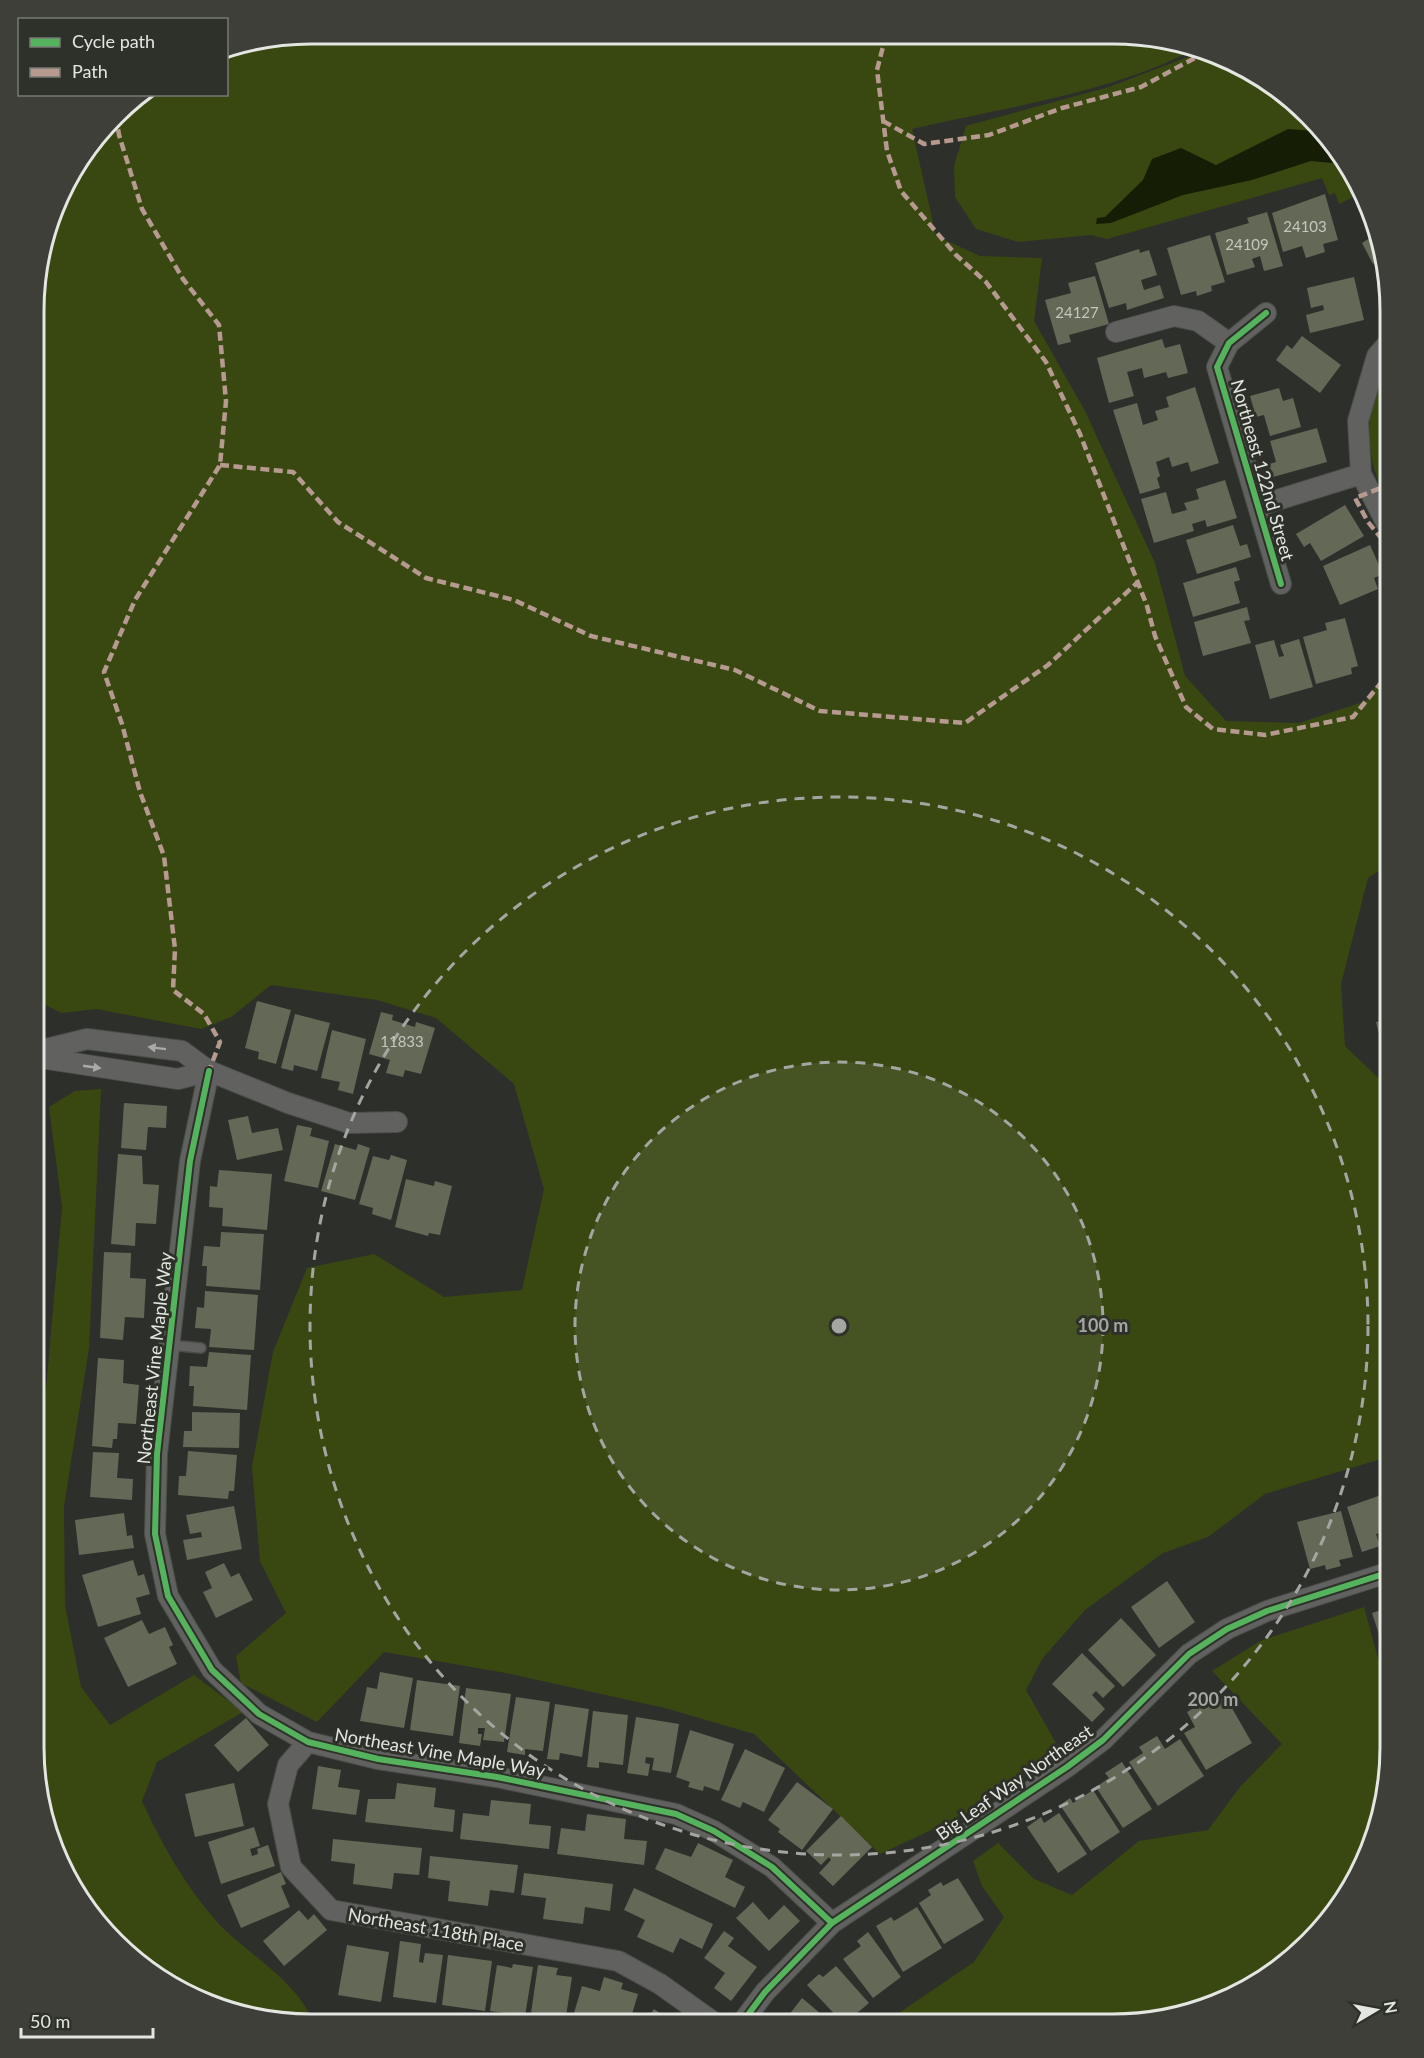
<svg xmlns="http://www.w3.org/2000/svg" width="1424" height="2058" font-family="Lato,sans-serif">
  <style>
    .green { fill: #394811 }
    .water { fill: #151d05 }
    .building { fill: #636956 }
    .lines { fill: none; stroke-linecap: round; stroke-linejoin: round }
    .lane-casing { stroke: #4b4d49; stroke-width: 12 }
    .street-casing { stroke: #4b4d49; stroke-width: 22 }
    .lane { stroke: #61625f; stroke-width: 9 }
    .street { stroke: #61625f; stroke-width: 20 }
    .quiet { stroke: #b69a8f; stroke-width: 4.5; stroke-dasharray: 9 4.5; stroke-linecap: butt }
    .cycleway-casing { stroke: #2e3129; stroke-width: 10 }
    .cycleway { stroke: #56b35d; stroke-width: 6 }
    .oneway { fill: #a9aba6 }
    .ring { fill: none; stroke: #a4a6a1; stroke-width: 3; stroke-dasharray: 10 8 }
    .labels { text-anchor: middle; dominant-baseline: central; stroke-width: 6; stroke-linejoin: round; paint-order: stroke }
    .number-label { font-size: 15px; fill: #c4c7be }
    .street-label { font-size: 18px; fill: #e4e6e1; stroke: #2e3129 }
    .rim { fill: none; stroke: #e4e6e1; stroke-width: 3 }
    .centre { fill: #a4a6a1; stroke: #2e3129; stroke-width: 3 }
    .ring-label { font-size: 18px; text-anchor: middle; font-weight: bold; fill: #a4a6a1; stroke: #2e3129; stroke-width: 6; stroke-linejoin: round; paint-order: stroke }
  </style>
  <rect width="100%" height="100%" fill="#2d2f2b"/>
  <path class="green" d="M311,33L1150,35L1196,48C1117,92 1001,108 912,129L936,236L980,256L1042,258L1034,321L1085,411L1155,563L1185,676L1226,721L1299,723L1366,701L1391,663V863L1368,878L1341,984L1345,1046L1391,1090V1456L1265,1494L1208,1537L1163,1553L1085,1610L1042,1659L1026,1690L1057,1745L976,1809L880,1854L754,1734L665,1708L506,1673L384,1652L317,1722L241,1683L236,1656L286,1613L260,1561L252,1467L273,1352L307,1268L374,1254L444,1297L522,1290L544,1189L514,1084L436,1018L377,1000L271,985L231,1017L201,1029L96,1009L62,1013L43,1004L34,957L35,274L70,172L128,102L140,95L226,94L227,47Z
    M1206,50L1219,54L1282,90L1363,192L1339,204L1335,193L1329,195L1322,178L1107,239L1091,235L1018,242L976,229L955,197L954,166L966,126L1109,87Z
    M1391,349V506C1359,456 1365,401 1391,349Z
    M101,1089L89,1348L64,1506L65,1605L81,1687L110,1725L194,1675L243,1712L157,1762L142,1801C162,1845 186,1887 218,1923C246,1953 300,1983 313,2023H275L205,2004L142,1968L62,1870L33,1747V1537L62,1207L49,1107L75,1091Z
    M1364,1607L1390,1702V1766L1376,1837L1344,1902L1296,1956L1236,1996L1113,2025L888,2024L893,2017L974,1962L1004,1917L982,1886L973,1861L998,1843L1034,1879L1072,1895L1139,1841L1208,1830L1240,1787L1282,1744L1212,1671L1262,1640Z"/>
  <path class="water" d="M1288,129L1315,131L1342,164L1311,161L1252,180L1183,195L1111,223L1096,224L1097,218L1105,217L1143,180L1152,159L1181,148L1216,165Z"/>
  <path class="building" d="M1325,194L1338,240L1323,244L1325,252L1306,258L1302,246L1283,252L1272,213Z
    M1267,212L1283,266L1264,271L1260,256L1252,259L1255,267L1227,275L1215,233L1249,223L1247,218Z
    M1372,230L1379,260L1373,264L1362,243L1370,238L1367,233Z
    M1210,235L1225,282L1211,286L1212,291L1197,296L1196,291L1181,295L1167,248Z
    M1139,249L1140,253L1149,250L1157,275L1141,280L1144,290L1160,285L1164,298L1127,310L1126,303L1109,308L1095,263Z
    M1095,276L1109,324L1069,335L1071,342L1058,345L1045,300L1071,293L1068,283Z
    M1354,277L1364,320L1310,333L1306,315L1324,310L1323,305L1311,308L1307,288Z
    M1302,336L1341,365L1320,393L1276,360L1287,345L1292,349Z
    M1162,339L1165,348L1180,344L1188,373L1168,378L1166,372L1144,378L1142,368L1127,372L1134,396L1109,403L1097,358Z
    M1195,387L1219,463L1191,472L1188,462L1172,467L1169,457L1156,462L1160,476L1157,478L1160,488L1140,494L1113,410L1137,403L1143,425L1158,420L1155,411L1169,407L1166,397Z
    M1279,388L1283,401L1293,398L1301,427L1270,436L1264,415L1256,417L1250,396Z
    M1317,428L1327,462L1273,477L1269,464L1276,462L1270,441Z
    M1225,480L1237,518L1207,527L1205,520L1192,524L1194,531L1154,543L1141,499L1166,492L1172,514L1187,510L1184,503L1199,499L1196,489Z
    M1345,505L1364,536L1321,561L1310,543L1304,547L1296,534Z
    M1233,525L1240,546L1247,544L1251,557L1197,574L1186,540Z
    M1370,545L1383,574L1374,578L1378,589L1340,605L1323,566Z
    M1236,567L1240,580L1234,582L1240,603L1193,617L1183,583Z
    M1247,607L1250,620L1244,621L1251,643L1203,656L1194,622Z
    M1345,618L1358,666L1351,668L1352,674L1316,684L1303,637L1327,630L1325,623Z
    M1299,639L1313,687L1270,699L1255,645L1274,640L1279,657L1284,656L1280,645Z
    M1387,955H1391V998L1382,997Z
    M257,1001L291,1010L276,1064L258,1059L259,1052L245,1048Z
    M381,1012L393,1015L392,1020L415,1027L416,1022L435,1028L421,1074L405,1070L403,1077L386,1073L390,1060L369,1054Z
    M295,1014L330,1023L317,1071L294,1065L293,1071L281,1068Z
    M1391,1018V1052H1390L1387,1041L1381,1042L1376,1022Z
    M332,1030L366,1039L353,1094L338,1090L340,1082L321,1078Z
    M124,1103L167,1106L166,1128L148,1127L146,1150L121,1148Z
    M248,1116L252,1133L278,1128L283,1150L237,1160L228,1120Z
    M297,1125L312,1128L310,1136L329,1141L318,1188L284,1181Z
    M335,1144L356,1150L358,1144L370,1148L355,1200L321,1191Z
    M118,1154L142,1156L143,1184L159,1185L156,1224L136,1223L135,1246L111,1244Z
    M391,1155L407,1160L391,1220L372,1214L373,1208L359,1204L373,1156L389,1160Z
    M219,1170L272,1174L267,1230L222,1226L223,1208L209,1207L210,1186L217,1187Z
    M406,1179L434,1186L435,1181L452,1186L440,1235L429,1233L428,1236L395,1227Z
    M221,1232L264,1234L260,1290L206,1286L207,1266H202L204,1246L220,1247Z
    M104,1252L131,1253L130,1278L146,1279L144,1318L125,1317L123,1340L100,1338Z
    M205,1291L258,1295L254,1350L209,1347L211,1329L195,1328L197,1307L204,1308Z
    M209,1352L251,1355L247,1410L193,1406L194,1386H189L190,1366L207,1367Z
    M98,1358L124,1360L123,1383L139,1385L136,1424L118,1423L117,1439H113L112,1448L92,1446Z
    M192,1412L240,1413L239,1448L183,1447L184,1431H192Z
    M188,1451L237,1455L234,1491H229L228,1499L178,1495L179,1476H186Z
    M93,1452L119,1453L117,1478L133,1479L132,1500L90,1497Z
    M1387,1493L1390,1503V1550L1386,1551L1382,1540L1386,1538L1384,1532L1376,1534L1380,1546L1362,1552L1347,1507Z
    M234,1506L242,1549L187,1560L183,1540L202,1537L201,1532L190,1534L186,1515Z
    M1341,1511L1353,1557L1339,1560L1341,1566L1326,1570L1325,1565L1310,1569L1297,1522Z
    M124,1513L127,1536L132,1535L134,1548L79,1555L75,1520Z
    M133,1560L138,1576L144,1574L150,1594L136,1598L141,1614L98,1627L82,1575Z
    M224,1563L231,1577L239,1573L253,1600L216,1618L203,1592L212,1588L205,1572Z
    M1167,1581L1195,1622L1159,1648L1131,1607Z
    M1390,1607V1668L1372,1613Z
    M1121,1618L1156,1655L1123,1687L1088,1650Z
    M142,1620L149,1634L165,1627L173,1645L169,1647L177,1664L128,1687L104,1638Z
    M1082,1653L1115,1686L1103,1698L1096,1691L1092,1695L1105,1709L1092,1722L1052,1684Z
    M380,1672L413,1678L404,1728L360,1721L367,1687L377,1689Z
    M417,1680L460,1686L453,1736L410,1730Z
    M466,1688L511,1694L504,1742L483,1740L485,1728H478V1734H482L480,1746L459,1743Z
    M1225,1696L1252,1743L1206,1770L1184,1733L1195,1727L1187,1712L1204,1702L1206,1706Z
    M516,1697L550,1702L543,1751L525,1749V1755L507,1752Z
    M555,1704L589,1709L582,1757L560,1753L559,1760L547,1759Z
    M593,1711L628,1715L623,1765L599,1762V1768L587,1767Z
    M636,1717L679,1724L671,1773L652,1770L654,1758L646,1757L645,1763L650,1764L648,1776L627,1773Z
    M246,1718L269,1745L238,1772L214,1745Z
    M690,1730L734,1744L719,1791L704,1786L703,1791L688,1787L690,1782L676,1777Z
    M1157,1736L1165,1749L1180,1739L1204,1776L1158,1806L1129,1762L1143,1753L1139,1747Z
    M745,1749L785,1768L764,1812L743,1802L740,1808L721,1800Z
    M1122,1762L1152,1809L1123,1828L1096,1787L1109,1778L1105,1773Z
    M318,1766L341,1770L338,1787L360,1790L356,1815L312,1809Z
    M797,1782L833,1809L802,1850L778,1832L780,1829L768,1820Z
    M234,1783L244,1826L195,1837L185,1794Z
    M397,1783L436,1788L434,1807L455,1810L453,1832L365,1822L368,1799H395Z
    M1093,1790L1120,1832L1091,1851L1060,1805L1070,1798L1073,1803Z
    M491,1800L531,1804L529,1824L551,1826L549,1849L460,1839L463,1813L489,1816Z
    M1059,1813L1087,1854L1058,1873L1027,1827L1041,1817L1044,1823Z
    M587,1814L626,1819L624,1839L647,1841L644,1865L557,1854L561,1828L585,1831Z
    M841,1816L872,1847L833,1886L819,1873L831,1860L829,1857L821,1865L806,1851Z
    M254,1827L260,1846L250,1849L252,1856L258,1854L257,1849L268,1845L275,1866L221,1884L208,1842Z
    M333,1839L422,1848L419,1875L394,1873L392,1889L353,1884L355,1864L331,1861Z
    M698,1843L733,1860L725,1877L745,1887L735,1908L655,1869L665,1848L691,1857Z
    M430,1856L518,1865L514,1893L490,1890L488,1906L448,1901L450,1881L428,1878Z
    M281,1872L286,1884L281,1886L290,1907L241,1928L227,1895Z
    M524,1873L613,1884L610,1911L585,1907L583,1924L543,1919L546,1898L521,1895Z
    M958,1878L984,1920L944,1944L919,1903L931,1895L928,1890L941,1882L943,1886Z
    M634,1888L713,1924L702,1949L680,1938L673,1953L637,1937L645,1920L624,1910Z
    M753,1902L769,1920L784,1905L800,1921L769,1951L736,1918Z
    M917,1907L942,1948L903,1972L876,1926L891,1917L894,1921Z
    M299,1910L308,1920L314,1914L327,1930L284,1966L263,1941Z
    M724,1931L734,1938L728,1946L757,1967L731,2001L714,1988L725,1973L704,1958Z
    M868,1932L901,1977L873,1998L843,1959L861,1946L857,1941Z
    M400,1941L421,1944L419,1962L423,1963L425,1953L443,1955L436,2003L393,1997Z
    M347,1945L389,1952L381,2002L338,1995Z
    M448,1955L492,1961L485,2011L442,2005Z
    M513,1964L533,1967L525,2016L490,2011L497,1965L512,1968Z
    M538,1965L558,1968L556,1975L572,1977L565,2023L530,2020Z
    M836,1966L869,2003L844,2024L807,1985L819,1974L823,1977Z
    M604,1977L623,1983L621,1989L638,1994L629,2024L571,2023L582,1986L600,1991Z
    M802,1998L833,2024H782Z
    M654,2009L670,2020L673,2015L687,2024H644Z"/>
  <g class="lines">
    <g class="lane-casing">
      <path id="lane" d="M169,1345L201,1348"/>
    </g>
    <g class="street-casing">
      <path id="street" d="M1266,313L1229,343L1217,367L1281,584
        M1116,332L1174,316L1198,321L1229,343
        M1258,506L1361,474
        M1391,532L1361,474L1358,421L1377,356L1391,340
        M34,1052L87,1039L182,1051L209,1071L288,1103L349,1123L397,1122
        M34,1057L178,1079L209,1071
        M209,1071L190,1161L157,1454L155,1534L168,1596L212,1670L259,1714L308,1742L378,1759L497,1777L676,1814L714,1831L772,1867L832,1923
        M308,1742L288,1765L278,1804L291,1867L331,1910L618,1961L660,1984L716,2024
        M741,2024L765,1992L832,1923L1067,1767L1103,1740L1189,1654L1227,1629L1267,1611L1390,1572"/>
    </g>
    <use href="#lane" class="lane"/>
    <use href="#street" class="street"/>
    <path class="quiet" d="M886,35L877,70L887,151L901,191L956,255L986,282L1046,362L1080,434L1147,606L1155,636L1186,707L1213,729L1265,735L1353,717L1389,673L1391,664
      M116,116L119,135L142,209L183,279L219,325L226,401L220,465L135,600L104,672L122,724L140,792L164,856L175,949L173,990L204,1014L220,1042L209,1071
      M883,121L924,144L989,135L1062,108L1141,87L1193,59L1213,52
      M220,465L293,472L338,522L426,578L514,600L591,636L735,670L820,711L965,723L1048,665L1138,582
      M1391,550L1368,522L1355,498L1391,484"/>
    <g class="cycleway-casing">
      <path id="cycleway" d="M1266,313L1229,343L1217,367L1281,584
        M209,1071L190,1161L157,1454L155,1534L168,1596L212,1670L259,1714L308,1742L378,1759L497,1777L676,1814L714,1831L772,1867L832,1923
        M741,2024L765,1992L832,1923L1067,1767L1103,1740L1189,1654L1227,1629L1267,1611L1390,1572"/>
    </g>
    <use href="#cycleway" class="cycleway"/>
  </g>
  <defs><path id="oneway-solid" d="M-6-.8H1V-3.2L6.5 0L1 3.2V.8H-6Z" transform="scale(1.5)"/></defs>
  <g class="oneway">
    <use href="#oneway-solid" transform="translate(157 1048) rotate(-173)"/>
    <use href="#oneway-solid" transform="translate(92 1067) rotate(8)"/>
  </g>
  <circle cx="839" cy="1326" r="264" fill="#a4a6a1" fill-opacity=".12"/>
  <g class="ring">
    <circle cx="839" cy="1326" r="264"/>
    <circle cx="839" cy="1326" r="529"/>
  </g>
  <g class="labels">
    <g class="number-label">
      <text x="1305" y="226">24103</text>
      <text x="1247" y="244">24109</text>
      <text x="1077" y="312">24127</text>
      <text x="402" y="1041">11833</text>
    </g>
    <g class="street-label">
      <text transform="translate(1263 470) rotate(74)">Northeast 122nd Street</text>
      <text transform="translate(154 1358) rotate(-84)">Northeast Vine Maple Way</text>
      <text transform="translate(440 1752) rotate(10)">Northeast Vine Maple Way</text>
      <text transform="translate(1014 1782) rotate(-35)">Big Leaf Way Northeast</text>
      <text transform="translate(436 1929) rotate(10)">Northeast 118th Place</text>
    </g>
  </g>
  <path d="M0 0H1424V2058H0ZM311 44H1113A267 267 0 0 1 1380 311V1747A267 267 0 0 1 1113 2014H311A267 267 0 0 1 44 1747V311A267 267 0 0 1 311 44Z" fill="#3d3f38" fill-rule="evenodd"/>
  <path class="rim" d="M311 44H1113A267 267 0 0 1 1380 311V1747A267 267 0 0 1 1113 2014H311A267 267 0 0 1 44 1747V311A267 267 0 0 1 311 44Z"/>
  <circle cx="839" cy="1326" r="9" class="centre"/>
  <g class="ring-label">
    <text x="1103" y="1332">100 m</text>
    <text x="1213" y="1706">200 m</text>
  </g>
  <rect x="18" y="18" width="210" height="78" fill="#2e3129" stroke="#777973" stroke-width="1.5"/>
  <rect x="30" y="38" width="30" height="9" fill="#56b35d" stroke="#777973" stroke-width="1.5"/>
  <text x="72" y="48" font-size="18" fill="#e4e6e1">Cycle path</text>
  <rect x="30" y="68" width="30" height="9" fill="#b69a8f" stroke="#777973" stroke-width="1.5"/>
  <text x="72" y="78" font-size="18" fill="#e4e6e1">Path</text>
  <g transform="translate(1376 2010) rotate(80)" stroke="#2e3129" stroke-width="4.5" paint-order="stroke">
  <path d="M0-4.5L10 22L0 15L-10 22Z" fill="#e4e6e1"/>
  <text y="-9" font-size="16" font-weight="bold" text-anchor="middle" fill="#e4e6e1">N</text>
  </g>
  <path d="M21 2028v9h132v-9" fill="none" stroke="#e4e6e1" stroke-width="3"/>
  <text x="30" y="2028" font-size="18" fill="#e4e6e1" stroke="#2e3129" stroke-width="4.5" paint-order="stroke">50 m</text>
</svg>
